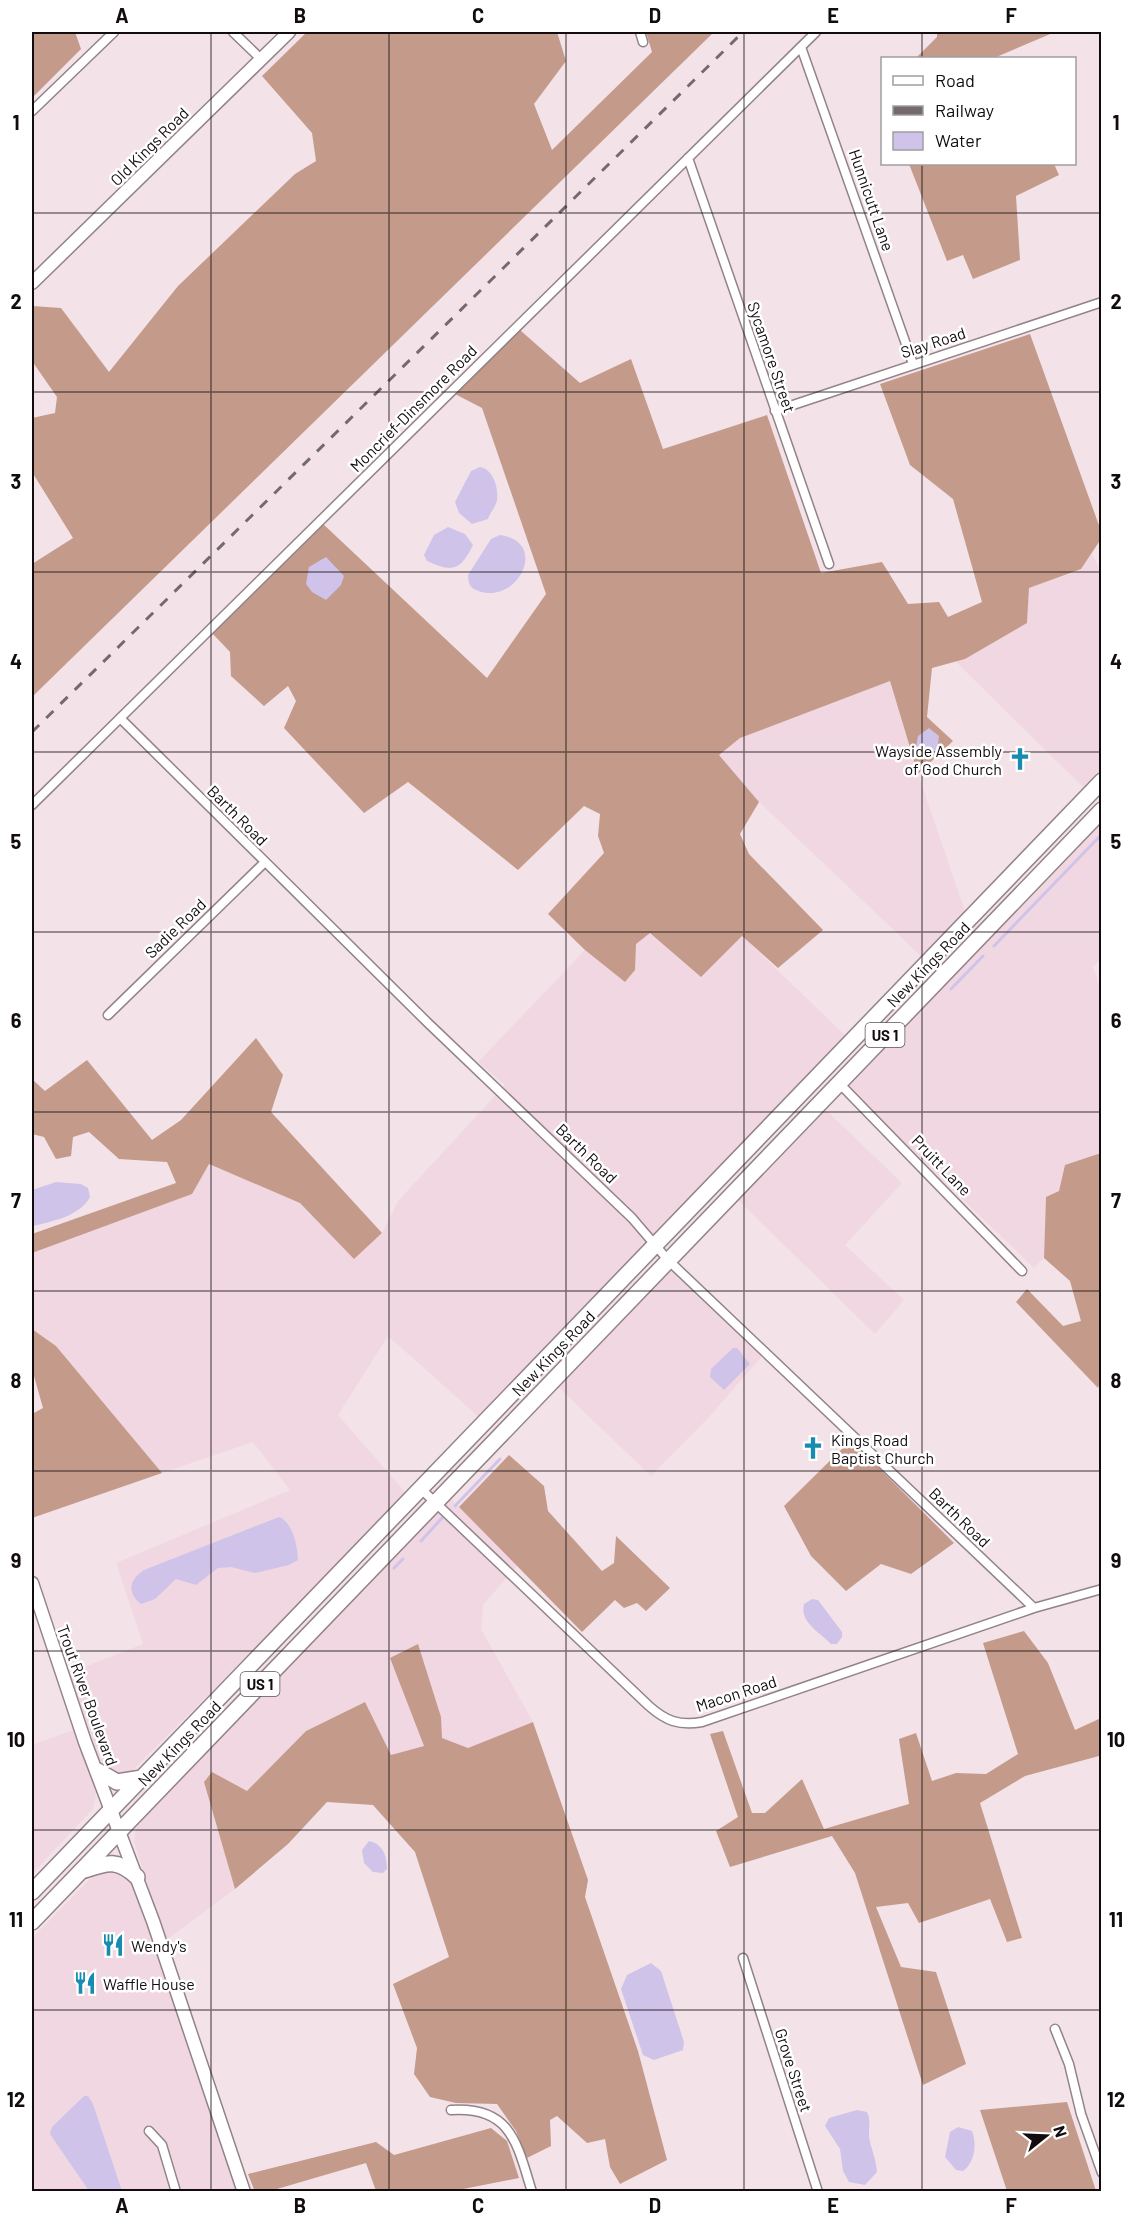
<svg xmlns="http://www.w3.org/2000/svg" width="1133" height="2223" font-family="Barlow,sans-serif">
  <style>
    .built { fill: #f0d7e1 }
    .forest { fill: #c49a8a }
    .water { fill: #d0c3e9 }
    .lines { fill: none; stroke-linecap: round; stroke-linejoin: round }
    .stream { stroke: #d0c3e9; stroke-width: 3 }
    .street-casing { stroke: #928389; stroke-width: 11 }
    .secondary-casing { stroke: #928389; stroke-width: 15 }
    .highway-casing { stroke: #928389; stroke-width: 18 }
    .street { stroke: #fff; stroke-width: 8 }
    .secondary { stroke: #fff; stroke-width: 12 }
    .highway { stroke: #fff; stroke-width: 15 }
    .rail { stroke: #746a6e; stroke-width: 3; stroke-dasharray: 10 10; stroke-linecap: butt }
    .grid { fill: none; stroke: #120c0f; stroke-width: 1.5; stroke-opacity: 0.55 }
    .labels { text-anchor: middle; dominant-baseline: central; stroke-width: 5; stroke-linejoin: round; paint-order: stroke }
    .shield { fill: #fff; stroke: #595557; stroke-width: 1.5 }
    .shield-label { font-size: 15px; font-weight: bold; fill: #120c0f }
    .street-label { font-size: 16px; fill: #120c0f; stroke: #fff }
    .poi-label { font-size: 16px; fill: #120c0f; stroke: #fff; text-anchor: start }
    .neatline { fill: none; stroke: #120c0f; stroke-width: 2 }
    .grid-label { font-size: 20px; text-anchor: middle; font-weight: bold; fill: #120c0f }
  </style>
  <rect width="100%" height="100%" fill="#f3e3e9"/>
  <path class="built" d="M1092,554L1102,572L1101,771L1085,789L956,662L965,659L1027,623L1029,588L1081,569Z
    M890,681L918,774L966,914L923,958L759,802L718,755L740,738Z
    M1101,817V959L1093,967L1101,990V1153L1066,1165L1059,1191L1046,1197L1044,1258L1034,1268L843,1084Z
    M650,933L742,936L846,1036L480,1418L388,1336L338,1415L405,1492L321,1582L126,1777L119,1778L104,1766L97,1751L69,1673L143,1644L116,1563L290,1490L253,1442L162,1473L56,1346L32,1329V1253L191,1194L208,1164L300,1203L354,1258L382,1233L398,1201L505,1085L478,1062L585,950L625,982L635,970V944Z
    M823,1107L902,1183L845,1245L904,1300L875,1334L736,1198Z
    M669,1267L763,1355L709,1417L651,1476L554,1383Z
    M449,1497L517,1566L483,1605L481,1629L533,1722L468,1748L442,1738L441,1716L390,1658L424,1746L391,1755L364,1702L306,1731L247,1792L212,1772L204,1782L235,1889L165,1941L134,1842L136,1828L158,1801Z
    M76,1729L96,1794L93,1809L32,1874V1745Z
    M108,1868L129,1876L138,1891L238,2191L32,2192V1938L96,1873Z"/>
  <path class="forest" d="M32,32H75L81,49L32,98Z
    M307,32H557L566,61L534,104L552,150L652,52L646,32H714L32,697V564L73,538L32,472V418L55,413L57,397L32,361V306L61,308L109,372L178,286L295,174L316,161L312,133L262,76Z
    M937,32H1055L994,58H916L937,37Z
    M909,164H1054L1059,175L1016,196L1020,260L973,279L963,255L947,261Z
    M520,330L580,383L631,359L663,449L767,415L821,573L882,562L908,604L939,602L948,617L982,602L953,499L910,465L880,384L1030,334L1101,531V539L1081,569L1029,588L1027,623L965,659L932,668L927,717L953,741L918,774L890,681L740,738L719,755L759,802L740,834L749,854L823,930L778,968L742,936L701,977L650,933L636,944L635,970L625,982L585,950L548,914L604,853L598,836L600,814L584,806L518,870L408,782L364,813L284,728L296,701L288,686L264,706L231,676L230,652L212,633L322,523L487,678L546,594L482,408L455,394Z
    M256,1038L283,1075L271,1112L382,1233L354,1259L300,1203L209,1164L192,1194L32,1253V1234L176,1183L167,1162L119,1159L89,1132L73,1137L71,1156L56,1159L44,1137L32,1134V1079L45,1091L87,1060L152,1140L181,1120Z
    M1101,1153L1102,1376L1098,1388L1016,1302L1027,1289L1063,1326L1081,1321L1070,1281L1044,1258L1046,1197L1059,1191L1065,1165Z
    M32,1329L56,1346L162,1473L32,1518V1414L43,1408L32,1369Z
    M851,1440L954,1543L911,1574L881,1564L846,1591L811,1556L784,1506Z
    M509,1455L544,1486L548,1511L602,1571L614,1563L616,1536L670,1588L646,1611L637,1603L624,1608L615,1600L582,1632L459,1507Z
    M1024,1631L1048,1663L1075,1730L1101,1718V1764L1099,1756L1025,1776L980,1803L1022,1938L1007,1942L990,1899L919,1923L908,1903L876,1907L901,1967L936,1972L966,2064L923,2085L855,1873L832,1836L730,1867L716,1831L738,1817L710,1734L723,1731L752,1813H765L802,1779L824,1829L909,1804L899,1739L916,1733L932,1781L956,1773L986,1774L1018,1754L983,1643Z
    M418,1644L441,1717L442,1738L468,1748L533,1722L588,1880L585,1897L638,2051L667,2160L620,2184L610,2167L605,2139L587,2143L557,2116L550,2120L551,2146L527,2158L516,2131L497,2104L456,2103L430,2097L414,2074L417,2048L393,1984L449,1957L415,1852L373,1805L327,1802L288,1844L235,1889L204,1782L212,1772L247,1791L306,1731L365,1702L391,1755L424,1746L390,1658Z
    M1067,2102L1096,2191H1007L980,2110Z
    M491,2128L507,2141L519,2178L453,2191H376L366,2163L270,2191L255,2192L248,2174L376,2142L394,2155Z"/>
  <path class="water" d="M480,467C493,469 499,488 497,500C496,506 490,513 488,519L472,524L459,513L455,502L471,471Z
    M448,527L465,534L473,545C460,572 451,572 427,561L424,555L434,535Z
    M500,535C551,542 516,608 476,590C470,588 468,582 468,575L491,539Z
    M326,557L344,576L341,585L326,600L312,592L306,584L309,567Z
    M929,728L939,736L937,753L928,756L920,755L916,747L918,736Z
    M56,1182L81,1184L88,1188L90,1197C80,1216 51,1222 32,1226V1190Z
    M733,1348H737L750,1364L724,1390L710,1377L711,1369Z
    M279,1517C292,1521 298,1547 298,1560L289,1565L255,1573L231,1567L218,1568L196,1585L176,1579L155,1599L141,1604C126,1592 130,1579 144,1570Z
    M812,1599L818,1600L842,1632V1637L837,1644H831C821,1633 799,1622 804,1604Z
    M369,1841C383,1844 387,1856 387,1869L383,1873L373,1872L364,1863L362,1850Z
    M651,1963L661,1971L684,2042L683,2050L654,2060L643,2055L621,1989L627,1975Z
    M84,2096H88L93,2104L122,2191H89L50,2134L52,2127Z
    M857,2110L867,2112C872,2122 867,2132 870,2142C873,2153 876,2161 877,2172L865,2185L849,2182L843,2171L840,2149L825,2126L829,2118Z
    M958,2127L972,2131C977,2144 975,2162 963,2171L956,2170L945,2157L950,2132Z"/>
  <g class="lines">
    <path class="stream" d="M994,946L1102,834
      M951,989L983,956
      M455,1506L500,1459
      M421,1541L442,1518
      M394,1568L403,1559"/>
    <g class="street-casing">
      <path id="street" d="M233,32L261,59
        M640,32L643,42
        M801,47L913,364
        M32,111L114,32
        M688,158L829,564
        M775,411L1102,302
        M120,718L428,1023L632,1218L668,1260L1034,1608
        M32,805L816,32
        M108,1015L264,863
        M838,1082L1022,1271
        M420,1488L649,1706C666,1721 679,1726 702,1722L1034,1608L1102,1589
        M743,1958L818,2192
        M1055,2029L1069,2064L1081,2114L1102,2173
        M451,2110C511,2106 517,2143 532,2192
        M149,2131L162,2145L176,2192"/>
    </g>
    <g class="secondary-casing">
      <path id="secondary" d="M32,283L289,32
        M32,1583L85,1742L153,1921L244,2192"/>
    </g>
    <g class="highway-casing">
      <path id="highway" d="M98,1771L117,1782L142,1778
        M85,1870C108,1862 118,1859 137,1877
        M32,1892L1102,781
        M32,1922L1102,810"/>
    </g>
    <use href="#street" class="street"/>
    <use href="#secondary" class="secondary"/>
    <use href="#highway" class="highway"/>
    <path class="rail" d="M32,732L743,32"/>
  </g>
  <path class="grid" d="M211,32V2192M389,32V2192M566,32V2192M744,32V2192M922,32V58M922,164V2192M32,213H1102M32,392H1102M32,572H1102M32,752H1102M32,932H1102M32,1112H1102M32,1291H1102M32,1471H1102M32,1651H1102M32,1830H1102M32,2010H1102"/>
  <defs>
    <g id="church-bare" transform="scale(1.8)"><path d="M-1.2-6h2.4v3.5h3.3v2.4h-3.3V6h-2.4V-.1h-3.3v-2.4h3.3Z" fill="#188cb0" stroke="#fff" stroke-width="2.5" paint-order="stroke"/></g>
    <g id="restaurant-bare" transform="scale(1.8)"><path d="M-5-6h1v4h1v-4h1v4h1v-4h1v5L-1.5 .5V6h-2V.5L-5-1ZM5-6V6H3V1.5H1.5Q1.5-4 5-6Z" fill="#188cb0" stroke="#fff" stroke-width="2.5" paint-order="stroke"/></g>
  </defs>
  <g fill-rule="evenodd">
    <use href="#church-bare" x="1020" y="759"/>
    <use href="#church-bare" x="813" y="1448"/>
    <use href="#restaurant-bare" x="113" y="1945"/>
    <use href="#restaurant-bare" x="85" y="1983"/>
  </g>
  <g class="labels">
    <g class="shield">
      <rect x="865.5" y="1023" width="39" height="24" rx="4.5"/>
      <rect x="240.5" y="1672" width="39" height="24" rx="4.5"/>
    </g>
    <g class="shield-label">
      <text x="885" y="1035">US 1</text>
      <text x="260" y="1684">US 1</text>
    </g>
    <g class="street-label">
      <text transform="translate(149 146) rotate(-45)">Old Kings Road</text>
      <text transform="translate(872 200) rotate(71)">Hunnicutt Lane</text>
      <text transform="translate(933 342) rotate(-18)">Slay Road</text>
      <text transform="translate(772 357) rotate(71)">Sycamore Street</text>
      <text transform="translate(413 408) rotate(-45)">Moncrief-Dinsmore Road</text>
      <text transform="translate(238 815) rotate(45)">Barth Road</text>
      <text transform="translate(175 928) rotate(-44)">Sadie Road</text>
      <text transform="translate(928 964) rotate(-46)">New Kings Road</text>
      <text transform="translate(587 1153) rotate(44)">Barth Road</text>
      <text transform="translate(942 1165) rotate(46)">Pruitt Lane</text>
      <text transform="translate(553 1353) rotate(-46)">New Kings Road</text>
      <text transform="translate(960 1517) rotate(44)">Barth Road</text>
      <text transform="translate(736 1693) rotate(-18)">Macon Road</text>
      <text transform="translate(88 1695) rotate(70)">Trout River Boulevard</text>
      <text transform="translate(179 1743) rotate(-46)">New Kings Road</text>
      <text transform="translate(794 2070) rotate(72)">Grove Street</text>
    </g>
    <g class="poi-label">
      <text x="1002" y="750" text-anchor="end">Wayside Assembly<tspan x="1002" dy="18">of God Church</tspan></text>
      <text x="831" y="1439">Kings Road<tspan x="831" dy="18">Baptist Church</tspan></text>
      <text x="131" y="1945">Wendy's</text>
      <text x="103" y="1983">Waffle House</text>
    </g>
  </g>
  <rect width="1133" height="2223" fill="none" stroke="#ffffff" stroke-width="66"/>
  <rect x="881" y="57" width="195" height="108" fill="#ffffff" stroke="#a09e9f" stroke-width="1.5"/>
  <rect x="893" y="76" width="30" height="9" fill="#ffffff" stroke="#a09e9f" stroke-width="1.5"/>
  <text x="935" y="87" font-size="18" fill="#120c0f">Road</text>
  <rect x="893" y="106" width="30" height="9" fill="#746a6e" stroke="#a09e9f" stroke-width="1.5"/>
  <text x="935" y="117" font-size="18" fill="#120c0f">Railway</text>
  <rect x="893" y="132" width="30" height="18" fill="#d0c3e9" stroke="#a09e9f" stroke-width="1.5"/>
  <text x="935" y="147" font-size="18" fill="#120c0f">Water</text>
  <g transform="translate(1046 2136) rotate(72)" stroke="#ffffff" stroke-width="4.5" paint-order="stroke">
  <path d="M0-4.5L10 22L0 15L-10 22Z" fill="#120c0f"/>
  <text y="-9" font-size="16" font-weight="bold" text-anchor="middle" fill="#120c0f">N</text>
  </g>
  <rect x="33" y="33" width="1067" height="2157" class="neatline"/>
  <g class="grid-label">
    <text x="122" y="23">A</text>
    <text x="300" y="23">B</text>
    <text x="478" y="23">C</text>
    <text x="655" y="23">D</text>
    <text x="833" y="23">E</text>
    <text x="1011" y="23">F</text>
    <text x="16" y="130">1</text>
    <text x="1116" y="130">1</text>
    <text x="16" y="309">2</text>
    <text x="1116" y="309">2</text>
    <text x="16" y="489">3</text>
    <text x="1116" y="489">3</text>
    <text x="16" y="669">4</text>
    <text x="1116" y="669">4</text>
    <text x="16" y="849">5</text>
    <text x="1116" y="849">5</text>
    <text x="16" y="1028">6</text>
    <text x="1116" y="1028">6</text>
    <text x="16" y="1208">7</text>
    <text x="1116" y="1208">7</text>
    <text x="16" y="1388">8</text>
    <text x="1116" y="1388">8</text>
    <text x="16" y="1568">9</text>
    <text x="1116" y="1568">9</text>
    <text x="16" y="1747">10</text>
    <text x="1116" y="1747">10</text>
    <text x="16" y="1927">11</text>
    <text x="1116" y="1927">11</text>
    <text x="16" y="2107">12</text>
    <text x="1116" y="2107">12</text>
    <text x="122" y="2213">A</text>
    <text x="300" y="2213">B</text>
    <text x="478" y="2213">C</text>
    <text x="655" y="2213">D</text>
    <text x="833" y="2213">E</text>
    <text x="1011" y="2213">F</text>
  </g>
</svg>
